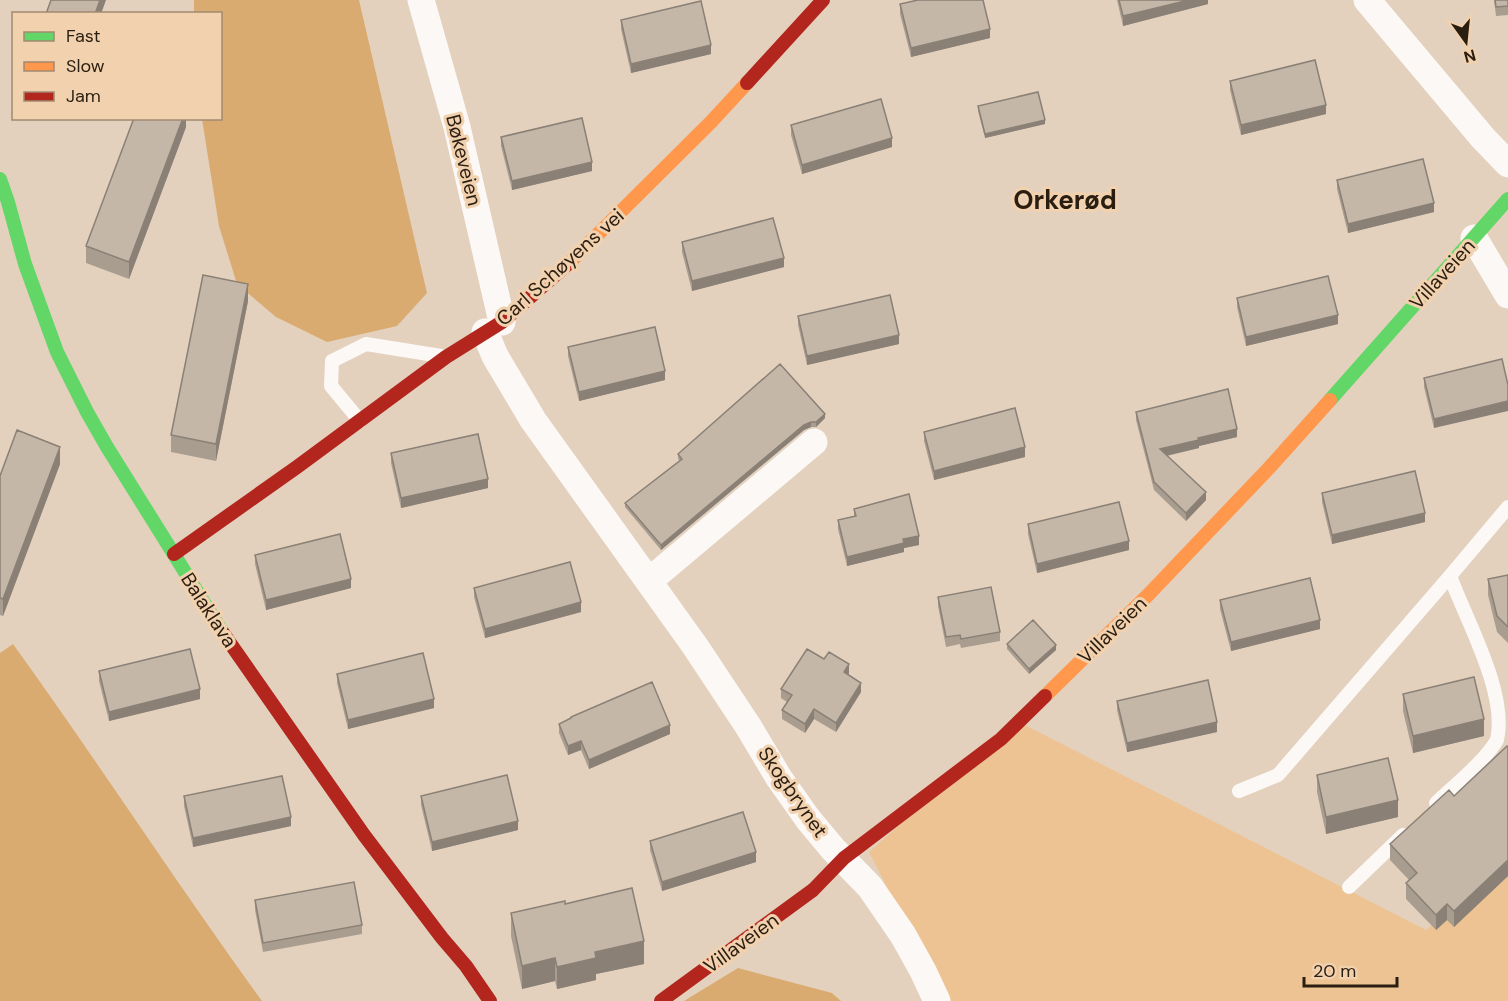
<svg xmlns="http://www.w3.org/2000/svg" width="1508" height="1001" font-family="'DM Sans',sans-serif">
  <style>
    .green { fill: #edc394 }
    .forest { fill: #daab70 }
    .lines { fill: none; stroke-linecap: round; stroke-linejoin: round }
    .lane { stroke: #fbf8f5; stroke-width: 14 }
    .street { stroke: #fbf8f5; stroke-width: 27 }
    .fast { stroke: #63d668; stroke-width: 14 }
    .slow { stroke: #ff974d; stroke-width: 14 }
    .jam { stroke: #b3261e; stroke-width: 14 }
    .wall { fill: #a99d90 }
    .shaded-wall { fill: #8a8076 }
    .building { fill: #c5b7a8; stroke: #8a8076; stroke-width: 1.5 }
    .labels { text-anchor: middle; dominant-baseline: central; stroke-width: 6; stroke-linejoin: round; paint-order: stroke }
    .street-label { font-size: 20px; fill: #2a1e11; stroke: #f2d1af }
    .district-label { font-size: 26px; font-weight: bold; fill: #2a1e11; stroke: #f2d1af }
  </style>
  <rect width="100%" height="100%" fill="#e3d1be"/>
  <path class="green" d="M1017,721L1426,930L1508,859V1001H945L869,852Z"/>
  <path class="forest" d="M194,0H359L427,293L397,326L327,342L276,317L237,284L219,226L202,119L220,118V14L194,13Z
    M13,644C98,762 177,884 262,1001H0V653Z
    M738,968L832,993L841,1001H684Z"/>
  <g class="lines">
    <path class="lane" d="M360,421L331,386L332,361L366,344L441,356
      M1239,791L1278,775L1450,576L1508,507
      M1436,803C1456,784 1484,762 1497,740C1508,693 1466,620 1450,576
      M1349,887L1403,835"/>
    <path class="street" d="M421,0L457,127L502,322
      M1367,0L1483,138L1508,164
      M1474,238L1508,295
      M485,332L495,356L533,420L695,646L748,726L779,778L808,819L833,849L870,887L903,935L923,971L937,1001
      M649,581L814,442"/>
    <path class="fast" d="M0,179L8,202L25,264L57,352L87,412L107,447L223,633
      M1330,400L1508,199"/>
    <path class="slow" d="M569,263L711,122L747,83
      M1045,696L1149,594L1269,468L1330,400"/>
    <path class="jam" d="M747,83L823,0
      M174,554L297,467L446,357L502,322L569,263
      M223,633L364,835L442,938L466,966L490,1001
      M661,1001L813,890L844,858L1001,739L1045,696"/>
  </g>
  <path class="wall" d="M1117,0H1208V4L1123,26Z
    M1494,0H1508V15L1496,16Z
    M900,4L990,38L911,57L900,14Z
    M621,20L711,54L631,73L621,29Z
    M1230,81L1326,114L1241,135L1230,90Z
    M978,106L1045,124L985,138L978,111Z
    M186,118V127L129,279L86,263V246Z
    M791,125L892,147L802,174L791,135Z
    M501,137L592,171L512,190L501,146Z
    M1337,180L1434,212L1348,233L1337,189Z
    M682,242L784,267L692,291L682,252Z
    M1237,298L1338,324L1246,346L1237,307Z
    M248,301L216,461L171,452V435Z
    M798,316L899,344L807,365L798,325Z
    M568,347L665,380L579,401L568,356Z
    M1424,378L1508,385L1434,428L1424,387Z
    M1136,412L1237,437L1199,446V448L1167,456L1206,500L1186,521L1154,490L1136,420Z
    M825,418L816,427H811L804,430L661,550L625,507V503L680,461L678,459V454Z
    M924,432L1025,457L934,480L924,441Z
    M391,453L488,488L401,508L391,463Z
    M60,464L3,616L0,615V476Z
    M1322,493L1425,522L1332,544L1322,502Z
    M854,509L919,545L904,548V552L847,566L838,529V520L854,516Z
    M1028,524L1129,550L1037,573L1028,534Z
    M255,555L351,588L266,610L255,564Z
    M1508,575V643L1497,632L1488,595V579Z
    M474,588L581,612L485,638L474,597Z
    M938,597L1000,632V641L961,648L960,644L946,647L938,606Z
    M1220,600L1320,629L1231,651L1220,609Z
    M1007,644L1056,650L1029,674L1007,649Z
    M824,659L849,673L848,675L861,692L836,732L814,719L805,733L782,719V710L787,702L781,698V689Z
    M99,671L200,699L109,721L99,681Z
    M337,674L434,708L348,729L337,683Z
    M1403,694L1484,736L1413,753L1403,711Z
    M1117,701L1217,732L1127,752L1117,710Z
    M571,717L670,734L589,769L581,750L568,755L559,733V724L571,719Z
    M1508,747V876L1454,927L1447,920L1436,930L1406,899V883L1409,880L1390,860V844L1454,796Z
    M1317,775L1398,817L1326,834L1317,792Z
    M184,796L291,826L193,847L184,806Z
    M421,796L518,830L432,851L421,805Z
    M650,841L756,862L662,891L650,850Z
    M255,900L362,925V934L263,952L255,910Z
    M565,904L644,964L596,974V980L557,989L555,981L522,989L511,936V913Z"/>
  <path class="shaded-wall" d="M100,0H106L101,14H95Z
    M1189,0H1208V4L1123,26V16Z
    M990,29V38L911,57V48Z
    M711,45V54L631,73V64Z
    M1326,105V114L1241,135V125Z
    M183,118H186V127L129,279V262Z
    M1045,120V124L985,138V134Z
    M892,138V147L802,174V165Z
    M592,162V171L512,190V181Z
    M1434,203V212L1348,233V224Z
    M784,258V267L692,291V281Z
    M248,284V301L216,461V444Z
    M1338,315V324L1246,346V337Z
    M899,335V344L807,365V356Z
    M665,371V380L579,401V392Z
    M1508,401V411L1434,428V419Z
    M825,414V418L816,427V422Z
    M811,422V427L804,430L661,550V545L804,425Z
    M1237,429V437L1199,446V448L1160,457V449L1198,438Z
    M60,447V464L3,616V599Z
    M1025,447V457L934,480V471Z
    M488,479V488L401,508V498Z
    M1206,492V500L1186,521V513Z
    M1425,513V522L1332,544V535Z
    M919,536V545L904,548V552L847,566V557L903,539Z
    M1129,541V550L1037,573V564Z
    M351,579V588L266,610V600Z
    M581,602V612L485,638V629Z
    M1320,620V629L1231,651V642Z
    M1056,645V650L1029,674V669Z
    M849,664V673L844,682V672Z
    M861,683V692L836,732V723Z
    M200,689V699L109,721V712Z
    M434,699V708L348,729V720Z
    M814,709V719L805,733V724Z
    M1484,719V736L1413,753V736Z
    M1217,722V732L1127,752V743Z
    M670,725V734L589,769V760Z
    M581,741V750L568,755V746Z
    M1398,800V817L1326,834V817Z
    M291,817V826L193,847V838Z
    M518,821V830L432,851V842Z
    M756,852V862L662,891V882Z
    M1508,860V876L1454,927V911Z
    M1447,904V920L1436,930V915Z
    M644,941V964L596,974V980L557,989V967L595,952Z
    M555,958V981L522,989V966Z"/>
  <path class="building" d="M51,0H100L95,14H46Z
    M918,0H983L990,29L911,48L900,4Z
    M1119,0H1189L1123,16Z
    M1495,0H1508V6L1496,7Z
    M701,1L711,45L631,64L621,20Z
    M1315,60L1326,105L1241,125L1230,81Z
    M1038,92L1045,120L985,134L978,106Z
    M881,99L892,138L802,165L791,125Z
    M134,118H183L129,262L86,246Z
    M582,118L592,162L512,181L501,137Z
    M1423,159L1434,203L1348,224L1337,180Z
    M773,218L784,258L692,281L682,242Z
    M203,275L248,284L216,444L171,435Z
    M1328,276L1338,315L1246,337L1237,298Z
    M890,295L899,335L807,356L798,316Z
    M655,327L665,371L579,392L568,347Z
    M1502,359L1508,385V401L1434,419L1424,378Z
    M780,364L825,414L816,422H811L804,425L661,545L625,503L682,459L678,454Z
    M1228,389L1237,429L1198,438L1199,440L1160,449L1206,492L1186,513L1154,482L1136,412Z
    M1015,408L1025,447L934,471L924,432Z
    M17,430L60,447L3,599L0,598V476Z
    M478,434L488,479L401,498L391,453Z
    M1415,471L1425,513L1332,535L1322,493Z
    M909,494L919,536L903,539L904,543L847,557L838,520L856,516L854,509Z
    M1119,502L1129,541L1037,564L1028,524Z
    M340,534L351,579L266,600L255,555Z
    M570,562L581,602L485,629L474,588Z
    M1508,575V627L1497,616L1488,579Z
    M1310,578L1320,620L1231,642L1220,600Z
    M991,587L1000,632L961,639L960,635L946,637L938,597Z
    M1033,620L1056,645L1029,669L1007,644Z
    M190,649L200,689L109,712L99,671Z
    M807,649L824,659L829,652L849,664L844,672L861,683L836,723L814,709L805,724L782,710L792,695L781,689Z
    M423,653L434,699L348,720L337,674Z
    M1474,677L1484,719L1413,736L1403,694Z
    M1208,680L1217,722L1127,743L1117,701Z
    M652,682L670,725L589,760L581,741L568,746L559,724L571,718V717Z
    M1507,746L1508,747V860L1454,911L1447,904L1436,915L1406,883L1417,873L1390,844L1449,790L1454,796Z
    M1388,758L1398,800L1326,817L1317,775Z
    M507,775L518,821L432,842L421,796Z
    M282,776L291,817L193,838L184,796Z
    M743,812L756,852L662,882L650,841Z
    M354,882L362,925L263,943L255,900Z
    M632,888L644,941L595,952L596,958L557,967L555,958L522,966L511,913L565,901V904Z"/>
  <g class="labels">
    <g class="street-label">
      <text transform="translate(464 160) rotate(76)">Bøkeveien</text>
      <text transform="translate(560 267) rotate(-42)">Carl Schøyens vei</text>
      <text transform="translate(1442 274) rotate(-48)">Villaveien</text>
      <text transform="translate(209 610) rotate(57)">Balaklava</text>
      <text transform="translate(1112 630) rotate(-44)">Villaveien</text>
      <text transform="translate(793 792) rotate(55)">Skogbrynet</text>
      <text transform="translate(741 943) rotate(-36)">Villaveien</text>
    </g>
    <g class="district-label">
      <text x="1065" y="200">Orkerød</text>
    </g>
  </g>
  <rect x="12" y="12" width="210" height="108" fill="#f2d1af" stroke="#a28970" stroke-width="1.5"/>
  <rect x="24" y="32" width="30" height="9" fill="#63d668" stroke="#a28970" stroke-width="1.5"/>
  <text x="66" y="42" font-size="18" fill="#2a1e11">Fast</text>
  <rect x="24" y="62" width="30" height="9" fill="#ff974d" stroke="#a28970" stroke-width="1.5"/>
  <text x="66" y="72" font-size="18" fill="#2a1e11">Slow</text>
  <rect x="24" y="92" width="30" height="9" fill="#b3261e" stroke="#a28970" stroke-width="1.5"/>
  <text x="66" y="102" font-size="18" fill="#2a1e11">Jam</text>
  <g transform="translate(1466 42) rotate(165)" stroke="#f2d1af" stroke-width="4.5" paint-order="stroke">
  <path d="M0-4.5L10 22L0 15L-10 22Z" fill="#2a1e11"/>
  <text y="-9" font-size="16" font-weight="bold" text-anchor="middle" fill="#2a1e11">N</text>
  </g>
  <path d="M1304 977v9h93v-9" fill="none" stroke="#2a1e11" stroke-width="3"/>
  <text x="1313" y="977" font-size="18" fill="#2a1e11" stroke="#f2d1af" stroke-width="4.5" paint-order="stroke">20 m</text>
</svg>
